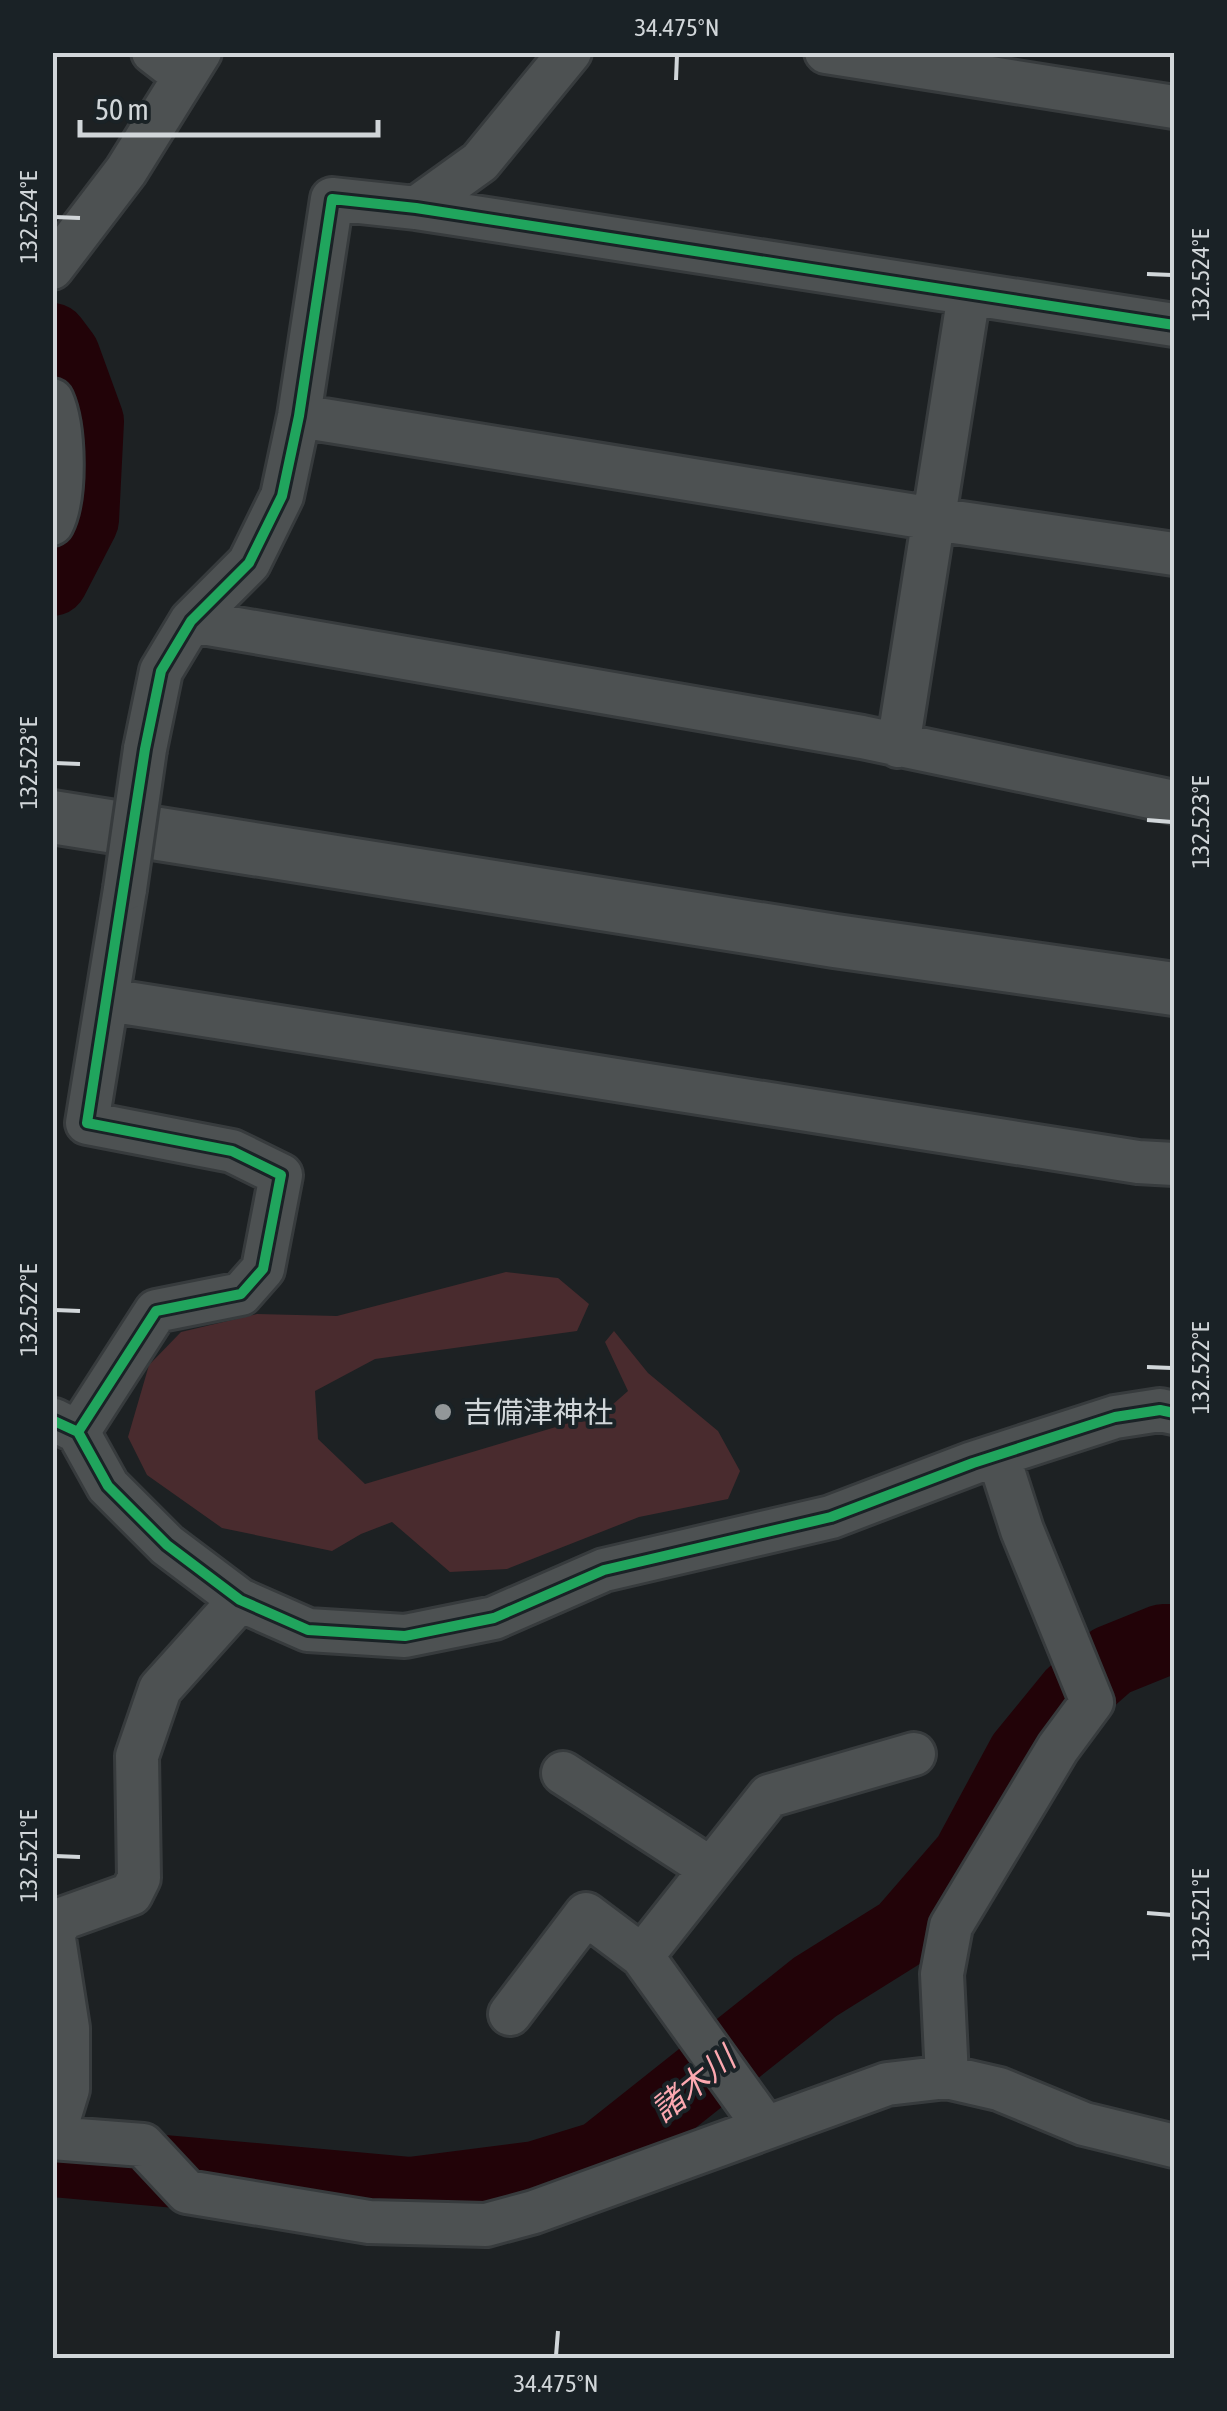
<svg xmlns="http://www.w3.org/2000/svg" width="1227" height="2411" font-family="'Asap Condensed','Noto Sans JP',sans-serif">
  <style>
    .green { fill: #492b2e }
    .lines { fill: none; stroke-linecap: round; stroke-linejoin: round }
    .river { stroke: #220308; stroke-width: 72 }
    .minor-casing { stroke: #373b3d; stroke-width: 48 }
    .tertiary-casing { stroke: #373b3d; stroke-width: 58 }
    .minor { stroke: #4d5152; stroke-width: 42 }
    .tertiary { stroke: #4d5152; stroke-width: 52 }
    .minor-bridge-casing { stroke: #373b3d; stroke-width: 48; stroke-linecap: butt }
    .minor-bridge { stroke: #4d5152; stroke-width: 42 }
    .cycleway-casing { stroke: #1a2226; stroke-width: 16 }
    .cycleway { stroke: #20a55d; stroke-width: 10 }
    .ticks { fill: none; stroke: #d1d6d9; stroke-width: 4 }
    .poi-dot { fill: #929799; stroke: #1a2226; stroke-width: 4 }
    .labels { text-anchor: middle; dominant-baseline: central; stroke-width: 8; stroke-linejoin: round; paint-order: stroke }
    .poi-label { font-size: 30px; fill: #d1d6d9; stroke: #1a2226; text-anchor: start }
    .water-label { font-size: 32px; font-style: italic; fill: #fca8b0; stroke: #1a2226 }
    .neatline { fill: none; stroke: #d1d6d9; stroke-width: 4 }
    .ticks-label { font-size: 25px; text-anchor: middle; fill: #d1d6d9 }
  </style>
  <rect width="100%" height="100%" fill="#1d2123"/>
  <path class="green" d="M506,1272L558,1278L589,1304L577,1331L375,1359L315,1391L318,1439L365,1484L603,1413L628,1391L605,1342L614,1331L648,1373L718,1431L740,1471L728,1499L639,1517L507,1569L450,1572L392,1522L361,1534L332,1551L222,1528L147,1475L128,1437L149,1365L181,1332L257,1314L337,1316Z"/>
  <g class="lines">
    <path class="river" d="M52,339L64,355L88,421L83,520L52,580
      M52,2161L411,2193L536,2177L601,2157L815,1987L903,1932L968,1857L1023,1755L1072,1695L1111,1661L1163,1640H1174"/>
    <g class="minor-casing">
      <path id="minor" d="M153,52L184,76
        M826,52L1174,107
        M416,208L480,162L570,52
        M52,268L126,171L200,52
        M52,400C64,427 66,497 52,524
        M299,416L934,519L1174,554
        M191,621L862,737L1174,802
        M898,746L969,294
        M145,749L161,671L191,621L249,563L282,496L299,416L332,199L416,208L1174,325
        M108,1000L1138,1162L1174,1164
        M54,1420L78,1432L156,1311L241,1294L263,1269L281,1175L232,1151L87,1123L125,889
        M78,1432L108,1486L167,1545L240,1600L308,1630L405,1636L494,1618L604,1570L831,1517L973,1463L1115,1417L1160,1410L1174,1413
        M563,1773L711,1869
        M642,1956L769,1796L914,1754
        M510,2014L586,1914L642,1956L765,2127
        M947,2077L942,1974L951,1926L1058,1748L1092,1702L1022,1530L998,1455
        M52,2138L143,2145L187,2192L369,2222L486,2225L534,2212L887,2084L947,2077L999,2089L1084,2124L1174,2146
        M53,2138L68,2089V2028L53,1932L64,1918L131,1894L139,1878L137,1756L160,1689L240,1600"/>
    </g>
    <g class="tertiary-casing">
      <path id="tertiary" d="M52,817L835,941L1174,989"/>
    </g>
    <use href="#minor" class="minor"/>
    <use href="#tertiary" class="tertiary"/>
    <g class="minor-bridge-casing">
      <path id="minor-bridge" d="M125,889L145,749"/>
    </g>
    <use href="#minor-bridge" class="minor-bridge"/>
    <g class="cycleway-casing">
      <path id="cycleway" d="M52,1420L78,1432L156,1311L241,1294L263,1269L281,1175L232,1151L87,1123L145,749L161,671L191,621L249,563L282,496L299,416L332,199L416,208L1174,325
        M78,1432L108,1486L167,1545L240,1600L308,1630L405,1636L494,1618L604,1570L831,1517L973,1463L1115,1417L1160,1410L1174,1413"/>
    </g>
    <use href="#cycleway" class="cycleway"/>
  </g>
  <path class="ticks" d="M676,80L677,55M55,217L80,218M1147,274L1172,275M55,763L80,764M1147,820L1172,822M55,1310L80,1311M1147,1367L1172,1368M55,1856L80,1857M1147,1913L1172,1915M556,2356L558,2331"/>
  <circle class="poi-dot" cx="443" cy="1412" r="10"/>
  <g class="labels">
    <g class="poi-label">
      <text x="463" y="1412">吉備津神社</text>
    </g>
    <g class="water-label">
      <text transform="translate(693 2084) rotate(-39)">諸木川</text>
    </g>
  </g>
  <rect width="1227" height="2411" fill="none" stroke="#1a2226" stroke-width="110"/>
  <path d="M80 120v15h298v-15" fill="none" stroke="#d1d6d9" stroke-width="5"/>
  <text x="95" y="120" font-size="30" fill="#d1d6d9" stroke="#1a2226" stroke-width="8" paint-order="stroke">50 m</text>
  <rect x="55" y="55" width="1117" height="2301" class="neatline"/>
  <g class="ticks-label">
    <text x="677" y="36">34.475°N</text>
    <text transform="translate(28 217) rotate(-90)" y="9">132.524°E</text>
    <text transform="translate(1200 275) rotate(-90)" y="9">132.524°E</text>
    <text transform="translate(28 763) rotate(-90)" y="9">132.523°E</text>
    <text transform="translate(1200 822) rotate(-90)" y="9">132.523°E</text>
    <text transform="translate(28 1310) rotate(-90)" y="9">132.522°E</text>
    <text transform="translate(1200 1368) rotate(-90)" y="9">132.522°E</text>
    <text transform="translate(28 1856) rotate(-90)" y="9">132.521°E</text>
    <text transform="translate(1200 1915) rotate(-90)" y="9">132.521°E</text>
    <text x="556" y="2392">34.475°N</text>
  </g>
</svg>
